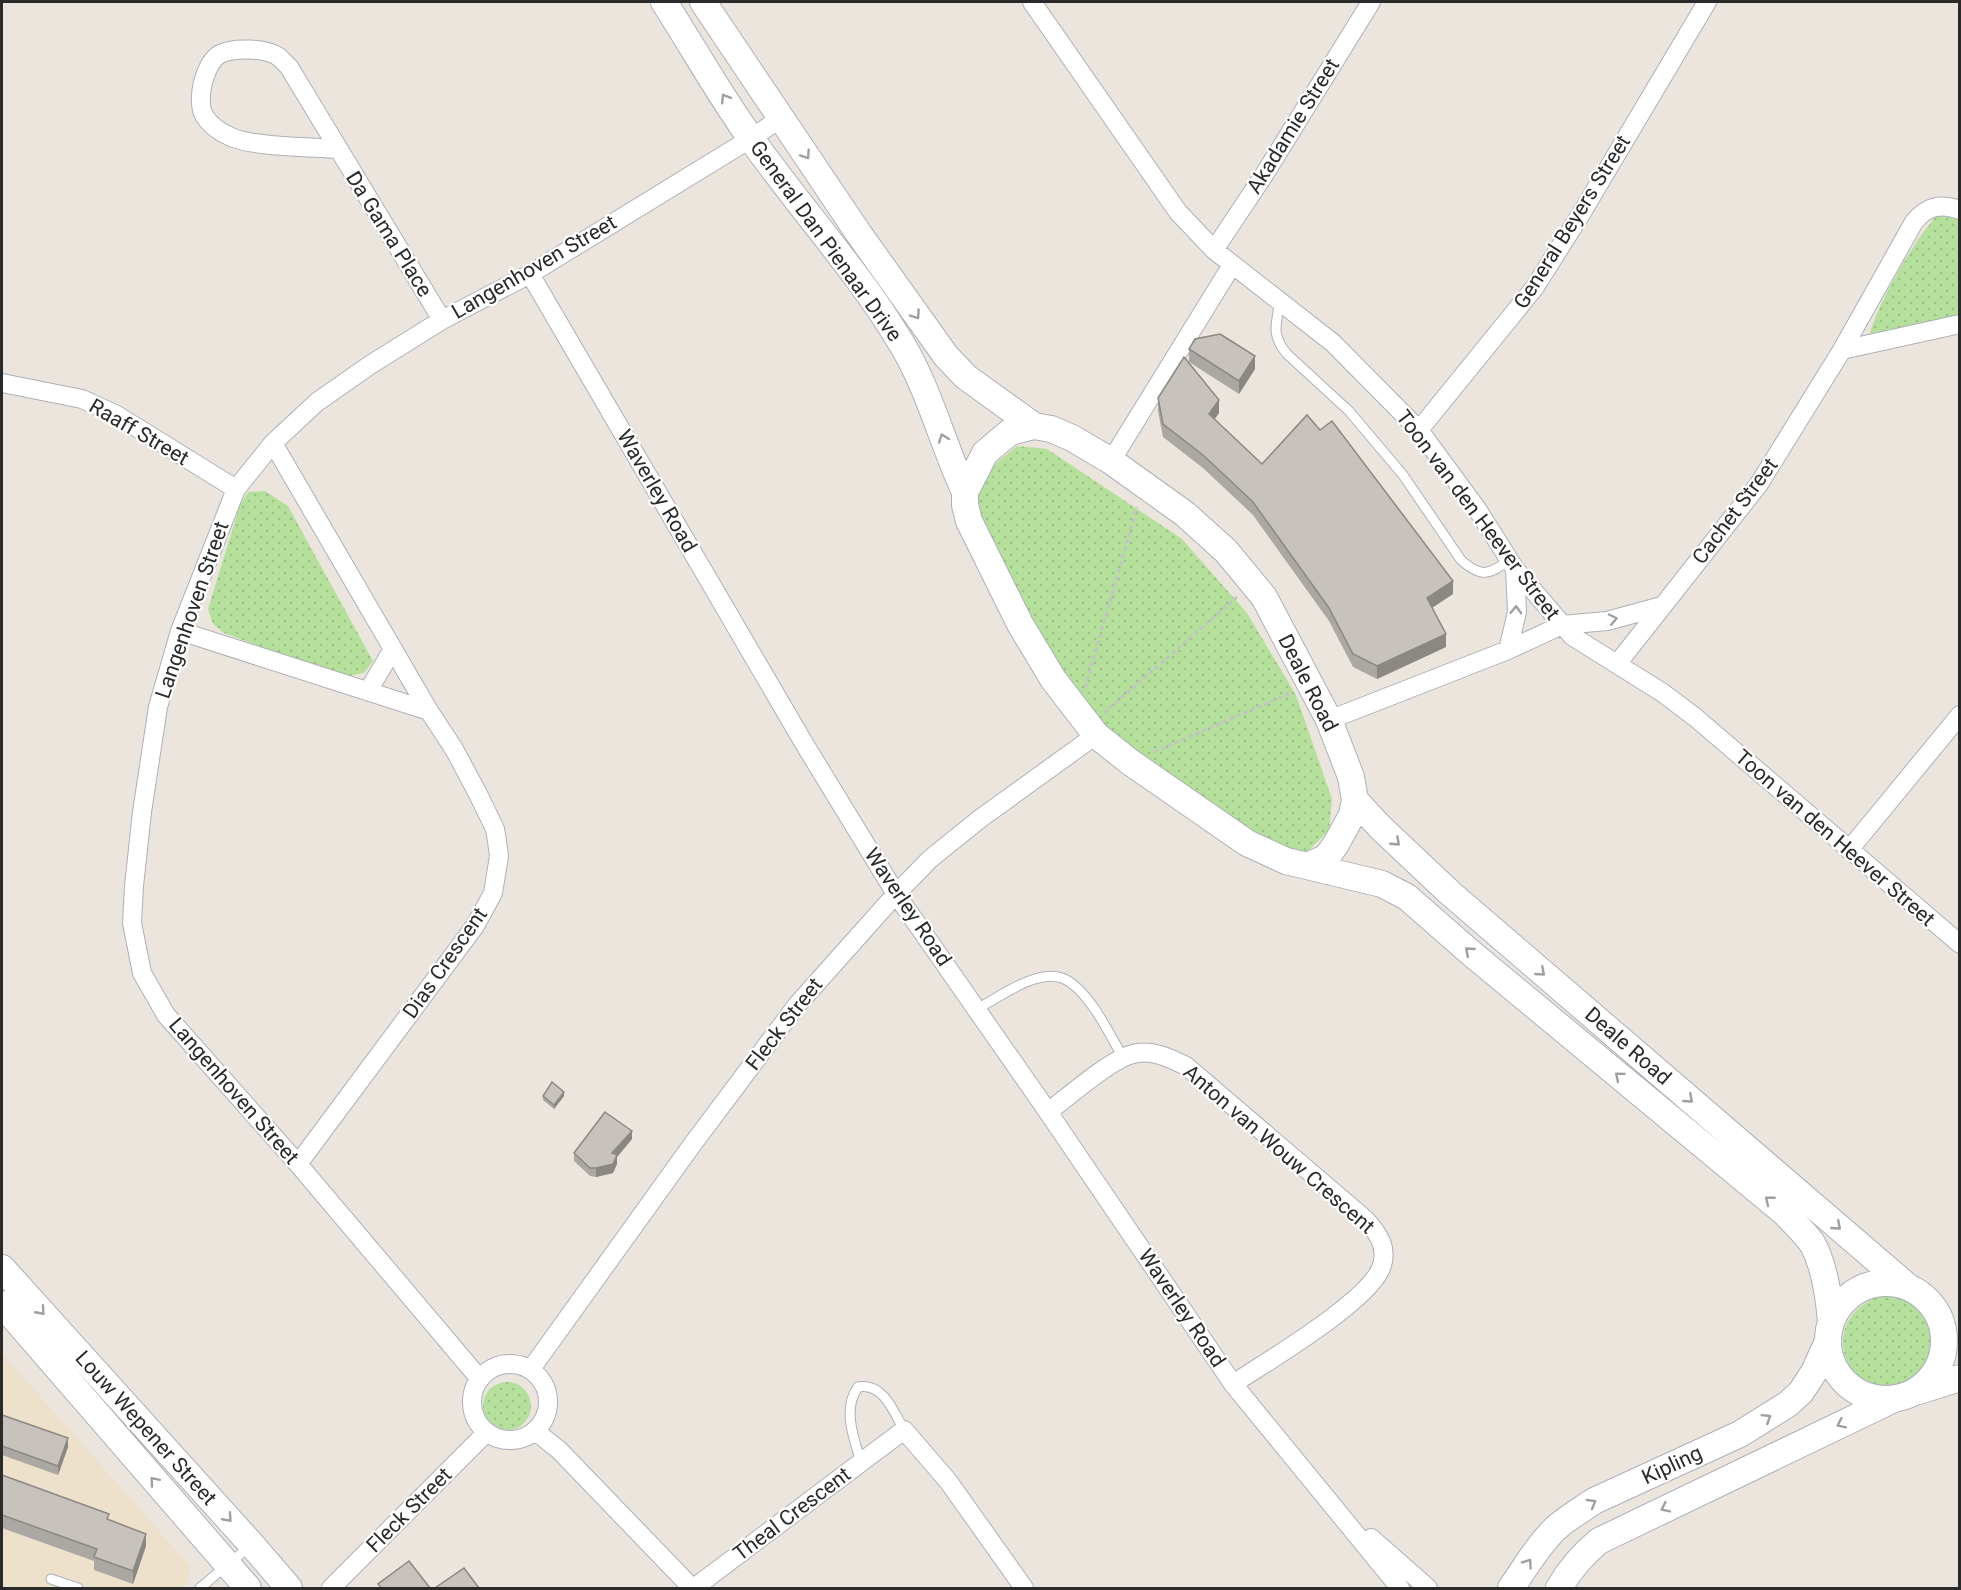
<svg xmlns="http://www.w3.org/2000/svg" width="1961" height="1590" font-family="Roboto,sans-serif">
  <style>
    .education { fill: #ede1cc }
    .grass { fill: url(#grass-dots) }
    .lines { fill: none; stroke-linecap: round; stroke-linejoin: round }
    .lane-casing { stroke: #adb0ba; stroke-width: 11 }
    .street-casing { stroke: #adb0ba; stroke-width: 20 }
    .secondary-casing { stroke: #adb0ba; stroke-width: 28 }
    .path { stroke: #c3c3c3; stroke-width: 3; stroke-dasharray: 4.5 3; stroke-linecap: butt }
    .lane { stroke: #fff; stroke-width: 9 }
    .street { stroke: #fff; stroke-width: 18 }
    .secondary { stroke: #fff; stroke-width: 26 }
    .wall { fill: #aba7a2 }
    .shaded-wall { fill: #8b8884 }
    .building { fill: #c7c2bc; stroke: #8b8884; stroke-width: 1.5 }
    .oneway { stroke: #9f9f9f }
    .labels { text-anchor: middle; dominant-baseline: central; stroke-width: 4.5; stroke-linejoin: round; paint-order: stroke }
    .street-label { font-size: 21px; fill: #2a2a2a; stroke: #fff }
  </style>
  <defs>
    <pattern id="grass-dots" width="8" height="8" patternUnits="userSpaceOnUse" patternTransform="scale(1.5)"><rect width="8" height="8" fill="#b5e09b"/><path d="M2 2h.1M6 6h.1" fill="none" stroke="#9cc086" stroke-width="1.8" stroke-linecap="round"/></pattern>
  </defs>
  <rect width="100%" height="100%" fill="#ece5dd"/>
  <path class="education" d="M2,1353L190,1566L188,1578L184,1588H2Z"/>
  <path class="grass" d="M1937,215L1955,217L1959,220V315L1877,340L1870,332C1882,296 1912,244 1937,215Z
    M1017,446L1047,449L1182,539L1247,613L1296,695L1332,799L1329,830L1305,854L1267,853L1074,703L978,530L975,495L994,465Z
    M265,491L288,506L373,661L364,673L342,677L224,633L213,624L208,609L240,505L248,492Z
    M1881,1296C1908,1296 1936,1310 1936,1341C1936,1354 1930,1366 1925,1377C1916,1381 1905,1387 1895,1389C1841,1395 1818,1316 1881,1296Z
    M483 1406a24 24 0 1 1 48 0a24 24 0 1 1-48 0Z"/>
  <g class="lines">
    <g class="lane-casing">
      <path id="lane" d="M1280,301C1276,325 1271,335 1287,354L1349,411L1403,475L1461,560C1481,578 1488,575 1510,560
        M977,1009C994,1000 1016,984 1035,979C1044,976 1053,975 1062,978C1087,987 1111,1036 1123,1058
        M861,1462C854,1439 842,1409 858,1387C883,1382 894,1412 904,1430
        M51,1579L78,1588
        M200,1588L250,1546"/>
    </g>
    <g class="street-casing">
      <path id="street" d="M1032,2L1178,212L1214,250L1333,343L1419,430L1477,509L1515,569L1572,636L1663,693L1696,718L1960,944
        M337,149C310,147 253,147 231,137C222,133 211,126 205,117C195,102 204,63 220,54C234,47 266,48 279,57C282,60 286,64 289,67L442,320
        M1214,250L1264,175L1371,2
        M530,274L805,745L896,894L1048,1112L1233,1384L1400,1588
        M1842,350L1960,324
        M2,383L82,399L115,414L236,489
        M1419,430L1535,287L1581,214L1707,2
        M273,443L429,711L454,749L478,794L495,829L497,841L499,856L493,893L475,926L298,1164
        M1111,461L1232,265
        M180,631L429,711
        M1508,650L1517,612L1515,569
        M1617,664L1759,484L1842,350L1914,222C1927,206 1940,203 1960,210
        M368,691L393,649
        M1329,720L1508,650L1562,625L1607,621L1662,606
        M1849,850L1960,715
        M1048,1112C1068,1097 1111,1059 1133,1054C1151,1049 1170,1058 1186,1066L1365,1219C1378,1233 1389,1248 1381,1268C1368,1302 1266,1362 1233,1384
        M472 1402a38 38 0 1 1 76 0a38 38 0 1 1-76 0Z
        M531,1369L692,1145L797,1005L896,894L930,859L981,818L1096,735
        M479,1378L298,1164L166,1015L142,973L132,923L134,886L142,812L158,707L180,631L236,489L273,443L317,402L370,365L442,320L530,274L750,139L781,118
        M535,1431L559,1450L692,1588
        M1371,1538L1428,1588
        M331,1588L487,1432
        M694,1588L904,1430L948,1481L1024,1588"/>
    </g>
    <g class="secondary-casing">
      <path id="secondary" d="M664,2C693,47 720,96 752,140C800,208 857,270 900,341C929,388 942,443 965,492
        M703,2L859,234L946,356L966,377L1034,426
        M1034,426L1051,429L1072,438L1111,461L1185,514L1226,551L1264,597L1329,720L1351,777L1355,800L1352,815L1336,844L1327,857L1307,866L1286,861L1247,843L1130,762L1096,735L1053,679L1020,624L969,521L965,505V492L985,453L1010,432Z
        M1355,800L1381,828L1450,893L1907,1286
        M1307,866L1382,884L1407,897L1471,953L1786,1214C1794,1223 1805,1233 1812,1243C1825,1266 1829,1297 1831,1322
        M2,1268L252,1545L289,1588
        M1828 1341a58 58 0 1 1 116 0a58 58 0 1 1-116 0Z
        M2,1304L248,1588
        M1919,1391L1960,1378
        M1511,1588C1525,1568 1538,1545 1556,1528C1567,1518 1581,1510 1594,1501L1740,1434L1788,1404L1801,1392L1814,1372L1828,1341
        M1559,1588C1570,1569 1582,1555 1599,1541L1894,1399"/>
    </g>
    <path class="path" d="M1085,688L1137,507
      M1104,713L1237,597
      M1154,752L1291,693"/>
    <use href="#lane" class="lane"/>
    <use href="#street" class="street"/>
    <use href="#secondary" class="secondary"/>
  </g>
  <path class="wall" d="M1189,349L1255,369L1239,394L1189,362Z
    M1158,398L1219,413L1214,419L1262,464L1453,594L1432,608L1446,647L1377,679L1353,667L1329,621L1253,515L1203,468L1163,437L1158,411Z
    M543,1096H564L554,1109L543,1100Z
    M632,1139L617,1157V1164L613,1173L596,1177L590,1176L574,1161V1153Z
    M2,1415L68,1447L58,1475L2,1455Z
    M2,1475L109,1520L146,1546L133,1584L94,1570V1561L2,1528Z"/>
  <path class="shaded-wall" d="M1255,356V369L1239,394V381Z
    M1219,400V413L1209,427V414Z
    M1453,581V594L1427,611V598Z
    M1446,634V647L1377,679V666Z
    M564,1092V1096L554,1109V1105Z
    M632,1131V1139L617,1157V1164L613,1173L596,1177V1168Z
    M68,1438V1447L58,1475V1466Z
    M146,1534V1546L133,1584V1571Z"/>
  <path class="building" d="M1220,334L1255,356L1239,381L1189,349L1195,339Z
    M1184,357L1219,400L1209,414L1262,464L1307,415L1320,430L1332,421L1453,581L1427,598L1446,634L1377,666L1353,654L1329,608L1253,502L1203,455L1163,424L1158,398Z
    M552,1082L564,1092L554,1105L543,1096Z
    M605,1112L632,1131L612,1153L617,1155L613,1164L596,1168H590L574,1153Z
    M2,1415L68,1438L58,1466L2,1446Z
    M2,1475L109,1514L107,1519L146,1534L133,1571L94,1557L97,1549L2,1515Z
    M409,1561L430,1588H381L378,1584Z
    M464,1568L479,1588H435Z"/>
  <defs><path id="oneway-chevron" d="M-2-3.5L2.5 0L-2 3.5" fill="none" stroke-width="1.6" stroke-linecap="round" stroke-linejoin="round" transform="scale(1.5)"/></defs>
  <g class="oneway">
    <use href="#oneway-chevron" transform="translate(725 98) rotate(-122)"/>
    <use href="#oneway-chevron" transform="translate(806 155) rotate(56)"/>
    <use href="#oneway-chevron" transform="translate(916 315) rotate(55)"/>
    <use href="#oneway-chevron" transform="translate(943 438) rotate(-110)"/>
    <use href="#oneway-chevron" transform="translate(1516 610) rotate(-88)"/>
    <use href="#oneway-chevron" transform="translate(1613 619) rotate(-12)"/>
    <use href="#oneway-chevron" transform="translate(1396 842) rotate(43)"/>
    <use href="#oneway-chevron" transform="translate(1469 951) rotate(-139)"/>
    <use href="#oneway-chevron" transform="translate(1541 972) rotate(41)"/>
    <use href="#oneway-chevron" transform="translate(1619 1076) rotate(-140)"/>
    <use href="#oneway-chevron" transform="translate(1689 1099) rotate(41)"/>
    <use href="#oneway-chevron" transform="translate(1769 1200) rotate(-141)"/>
    <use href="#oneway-chevron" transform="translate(1837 1226) rotate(41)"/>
    <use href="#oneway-chevron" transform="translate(41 1311) rotate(48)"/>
    <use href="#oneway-chevron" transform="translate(1767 1418) rotate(-32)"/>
    <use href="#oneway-chevron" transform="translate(1841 1424) rotate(154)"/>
    <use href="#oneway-chevron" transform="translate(154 1481) rotate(-131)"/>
    <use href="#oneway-chevron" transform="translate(1592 1503) rotate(-30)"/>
    <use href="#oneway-chevron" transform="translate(1665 1508) rotate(154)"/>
    <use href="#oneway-chevron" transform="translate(228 1518) rotate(48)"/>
    <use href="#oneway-chevron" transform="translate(1528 1563) rotate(-55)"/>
  </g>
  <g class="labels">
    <g class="street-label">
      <text transform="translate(1293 126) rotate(-58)">Akadamie Street</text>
      <text transform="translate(1572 222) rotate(-58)">General Beyers Street</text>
      <text transform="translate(389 234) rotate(58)">Da Gama Place</text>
      <text transform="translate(826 241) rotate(54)">General Dan Pienaar Drive</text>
      <text transform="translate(534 267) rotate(-30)">Langenhoven Street</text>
      <text transform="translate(139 432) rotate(30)">Raaff Street</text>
      <text transform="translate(657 491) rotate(60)">Waverley Road</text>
      <text transform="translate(1735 511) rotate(-53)">Cachet Street</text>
      <text transform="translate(1478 515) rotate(53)">Toon van den Heever Street</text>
      <text transform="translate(192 610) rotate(-71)">Langenhoven Street</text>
      <text transform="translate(1308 683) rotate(63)">Deale Road</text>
      <text transform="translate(1835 838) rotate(41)">Toon van den Heever Street</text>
      <text transform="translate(908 907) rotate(56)">Waverley Road</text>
      <text transform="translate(445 963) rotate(-55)">Dias Crescent</text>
      <text transform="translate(784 1024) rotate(-52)">Fleck Street</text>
      <text transform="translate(1628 1046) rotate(41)">Deale Road</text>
      <text transform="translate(234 1091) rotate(49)">Langenhoven Street</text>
      <text transform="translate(1279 1149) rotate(41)">Anton van Wouw Crescent</text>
      <text transform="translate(1182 1308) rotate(56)">Waverley Road</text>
      <text transform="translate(146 1428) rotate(48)">Louw Wepener Street</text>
      <text transform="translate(1672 1465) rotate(-25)">Kipling</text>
      <text transform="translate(409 1510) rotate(-45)">Fleck Street</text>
      <text transform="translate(792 1514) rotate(-37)">Theal Crescent</text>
    </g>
  </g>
  <rect width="1961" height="1590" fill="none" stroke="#2a2a2a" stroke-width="6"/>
</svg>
